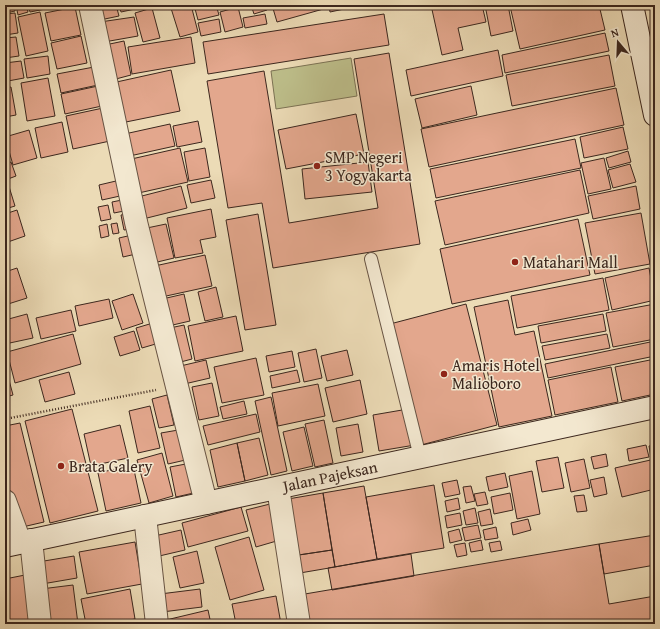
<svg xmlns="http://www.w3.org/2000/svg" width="660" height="629" font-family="'Gentium Book Plus',serif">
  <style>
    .green { fill: #bdbe8a; stroke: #7c7254 }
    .building { fill: #e3a78d; stroke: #3c271e }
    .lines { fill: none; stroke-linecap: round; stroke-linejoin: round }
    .lane-casing { stroke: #685444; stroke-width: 14 }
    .street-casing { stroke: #685444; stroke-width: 24 }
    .secondary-casing { stroke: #3c271e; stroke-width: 24 }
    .path { stroke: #3c271e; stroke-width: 2.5; stroke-dasharray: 1 2; stroke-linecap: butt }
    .lane { stroke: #f3e8d0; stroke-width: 12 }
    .street { stroke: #f3e8d0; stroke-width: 22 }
    .secondary { stroke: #f3e8d0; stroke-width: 22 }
    .poi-dot { fill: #8f2418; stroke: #f3e8d0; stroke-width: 1.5 }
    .labels { text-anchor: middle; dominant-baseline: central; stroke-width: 3; stroke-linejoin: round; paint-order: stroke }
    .poi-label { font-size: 16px; fill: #3c271e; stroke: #f3e8d0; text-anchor: start }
    .street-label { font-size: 16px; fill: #3c271e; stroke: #f3e8d0 }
  </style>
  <rect width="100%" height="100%" fill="#ecdbb6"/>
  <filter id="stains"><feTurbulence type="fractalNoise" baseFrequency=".005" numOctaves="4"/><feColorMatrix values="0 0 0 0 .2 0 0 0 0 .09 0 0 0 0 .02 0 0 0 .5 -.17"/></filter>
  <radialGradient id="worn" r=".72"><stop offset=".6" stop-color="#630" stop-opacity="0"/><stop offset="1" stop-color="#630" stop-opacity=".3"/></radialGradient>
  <path class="green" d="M351,58L357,96L276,109L271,71Z"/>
  <path class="building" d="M5,5H15V11L6,13Z
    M16,5H26L28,12L18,15Z
    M28,5H66L30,12Z
    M97,5H116L119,16L100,20Z
    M119,5H154L121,12Z
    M170,5H191L198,32L180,37Z
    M194,5H216L219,15L198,20Z
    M251,5H266L267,10L254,14Z
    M272,5H326L327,8L277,22Z
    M329,5H363L330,12Z
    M431,5H454L455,9L473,5H482L486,22L458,28L463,50L442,55Z
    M485,5H508L513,31L491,36Z
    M516,5H599L605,30L520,49L510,6Z
    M75,7L81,35L51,41L45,13Z
    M238,7L243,27L225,32L220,12Z
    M152,8L160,38L143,42L135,13Z
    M40,12L48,51L26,56L18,17Z
    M15,13L18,33L5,35V14Z
    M265,14L267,24L245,28L243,18Z
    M384,14L389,45L208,74L203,42Z
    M134,17L138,36L104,42L100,22Z
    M219,19L221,32L201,36L198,23Z
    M605,33L609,51L505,73L502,55Z
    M81,36L87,63L57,69L51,43Z
    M16,37L19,56L5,58V38Z
    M191,37L195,63L132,74L128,47Z
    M124,41L131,75L112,80L105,45Z
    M498,50L503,76L411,96L406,70Z
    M389,53L420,244L273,268L262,203L228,208L207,81L264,71L289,223L378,208L354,59Z
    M609,55L615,86L512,106L506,75Z
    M48,56L50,74L27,78L24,59Z
    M21,61L24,78L8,81L5,63Z
    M94,67L98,85L61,93L57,74Z
    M171,70L180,111L121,123L112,83Z
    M48,78L55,116L27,121L21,83Z
    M98,86L102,106L65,114L61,94Z
    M471,86L477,115L422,128L415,99Z
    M11,87L16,115L5,117V88Z
    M616,88L624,125L429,167L421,129Z
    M103,108L110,141L73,149L66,116Z
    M356,114L364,154L286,169L278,130Z
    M198,121L202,142L177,147L173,126Z
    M62,122L68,152L41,158L35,128Z
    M170,124L175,146L125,157L120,135Z
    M623,127L628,149L584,158L580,137Z
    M29,130L37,158L13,165L5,137Z
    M575,139L581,168L436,198L430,169Z
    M180,148L188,182L134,194L127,160Z
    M205,148L210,177L189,181L184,152Z
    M628,151L631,162L609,168L606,158Z
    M604,158L611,189L588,194L581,163Z
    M11,162L16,176L8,179L5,170V164Z
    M368,162L372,192L305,199L302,169Z
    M630,164L636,182L613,188L608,170Z
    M580,170L589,213L445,245L435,201Z
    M7,180L15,206L5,209V181Z
    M211,180L215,198L191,203L187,185Z
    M116,181L120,196L102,200L99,185Z
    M181,186L187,208L139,220L134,198Z
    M636,186L640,209L593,219L588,196Z
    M122,200L124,211L114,213L112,202Z
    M108,205L111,219L101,221L98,207Z
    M211,209L216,237L200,240L203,253L175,258L167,218Z
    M17,210L25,236L5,243V214Z
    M132,213L136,228L124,230L121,215Z
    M641,213L650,264L595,274L585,223Z
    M258,214L276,325L245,330L226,220Z
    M578,219L590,275L452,304L440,249Z
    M117,223L119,233L113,234L111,224Z
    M107,224L109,236L101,238L99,226Z
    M166,224L174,258L149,264L142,229Z
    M132,235L136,254L123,257L119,238Z
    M205,255L212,286L157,298L150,267Z
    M17,268L27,298L5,305V272Z
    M649,268L655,300L612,310L605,278Z
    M603,278L609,310L517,328L511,296Z
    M216,287L223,317L205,321L198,292Z
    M133,294L143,323L122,330L112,301Z
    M184,294L190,321L164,327L158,300Z
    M109,299L113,318L79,326L75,306Z
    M508,300L515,335L534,331L552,416L499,427L474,307Z
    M466,304L497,425L421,445L390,324Z
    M655,304V339L613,347L606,313Z
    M71,310L76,331L41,339L36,318Z
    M27,314L33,338L5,344V320Z
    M603,314L606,331L541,343L538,326Z
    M236,316L243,351L195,361L188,326Z
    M153,323L159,343L142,348L136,328Z
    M184,325L192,359L173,364L165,329Z
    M134,331L140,350L120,356L114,337Z
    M73,334L81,364L15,383L7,352Z
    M607,334L610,348L545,360L542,346Z
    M655,341V356L548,378L545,364Z
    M316,349L322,378L304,382L298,353Z
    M347,350L353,375L327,381L321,356Z
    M292,351L295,367L269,372L266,356Z
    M256,358L264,395L222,403L214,367Z
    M655,359V394L622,401L615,367Z
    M206,360L210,378L180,385L176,367Z
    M5,365L13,395L5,397Z
    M611,367L618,402L555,415L548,380Z
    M297,370L300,382L272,388L270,376Z
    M69,372L75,394L45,402L39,380Z
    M360,380L367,414L333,422L325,388Z
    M212,383L219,416L199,420L192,387Z
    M318,384L325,416L278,426L272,393Z
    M167,395L174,425L159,428L152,399Z
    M271,397L287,471L271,475L255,401Z
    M244,401L247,414L223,419L220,407Z
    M150,406L160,448L138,453L129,411Z
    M72,409L98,511L50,523L25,421Z
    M408,409L415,445L379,451L373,415Z
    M256,414L260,432L208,445L203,426Z
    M324,420L333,463L315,467L305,424Z
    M20,423L44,522L18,528L5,475V426Z
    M358,424L363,452L341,456L336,428Z
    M120,425L128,458L91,466L84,434Z
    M304,427L313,466L292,471L283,432Z
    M184,429L190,459L168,464L161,433Z
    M259,438L268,475L245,481L237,443Z
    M237,443L245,481L218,487L210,450Z
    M646,445L649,457L629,461L627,449Z
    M655,445V457L651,458L649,446Z
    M162,453L173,496L149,503L137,460Z
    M606,454L608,466L594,469L591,457Z
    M558,457L564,488L542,492L536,461Z
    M584,459L590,488L571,492L565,463Z
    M655,459V489L622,497L615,468Z
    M191,463L198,492L176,497L170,467Z
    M133,465L141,503L106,511L98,473Z
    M532,471L540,514L517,519L509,476Z
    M505,473L508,487L489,491L486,477Z
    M604,477L607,494L594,497L590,480Z
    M457,480L460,494L445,497L442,483Z
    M434,485L444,548L377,559L366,497Z
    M364,486L377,559L335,567L323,493Z
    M471,486L475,501L466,503L463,487Z
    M485,492L488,504L477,506L474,494Z
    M323,493L332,550L292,556L282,500Z
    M510,493L513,510L494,514L491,497Z
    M584,495L587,511L577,512L574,496Z
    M458,498L460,509L447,512L445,501Z
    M270,504L280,540L256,547L246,510Z
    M241,507L248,531L188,547L182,523Z
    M475,508L478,523L466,525L463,511Z
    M490,509L493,524L481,526L478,512Z
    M460,513L462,525L447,528L445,516Z
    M528,519L531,530L513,535L511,523Z
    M478,525L481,538L465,541L462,528Z
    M496,527L498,538L485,540L483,530Z
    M459,529L462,540L450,543L448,532Z
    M181,530L185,550L155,557L150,537Z
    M655,535V565L604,574L599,544Z
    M249,537L264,590L230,600L215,547Z
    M481,540L483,550L471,552L469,543Z
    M500,541L502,550L491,552L489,543Z
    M135,542L142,584L87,594L79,552Z
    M465,543L467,555L457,557L454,545Z
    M599,544L609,604L655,596V624H304L299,595Z
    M332,550L335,567L294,574L292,556Z
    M197,551L204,583L180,588L173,557Z
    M411,554L414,576L332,590L328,568Z
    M74,556L77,578L42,584L38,562Z
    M25,575L35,620L18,624H5V579Z
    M73,585L78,624H46L41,589Z
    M130,589L135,619L108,624H86L81,599Z
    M200,589L202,607L162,612L160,594Z
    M276,596L281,624H236L232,604Z
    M208,610L211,624H168L166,620Z"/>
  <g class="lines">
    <g class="lane-casing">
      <path id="lane" d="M371,259L420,457"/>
    </g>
    <g class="street-casing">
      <path id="street" d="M90,5L136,222L206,503
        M278,488L299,624
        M5,501L20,542
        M145,516L157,624
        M31,540L40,624"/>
    </g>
    <g class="secondary-casing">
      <path id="secondary" d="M632,5L655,115
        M5,546L655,407"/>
    </g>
    <path class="path" d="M5,419L156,390"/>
    <use href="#lane" class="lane"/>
    <use href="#street" class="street"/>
    <use href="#secondary" class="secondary"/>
  </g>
  <g class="poi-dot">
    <circle cx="317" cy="166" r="4"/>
    <circle cx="515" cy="262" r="4"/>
    <circle cx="444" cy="374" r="4"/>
    <circle cx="61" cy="466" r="4"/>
  </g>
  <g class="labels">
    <g class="poi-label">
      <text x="325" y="157">SMP Negeri<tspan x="325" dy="18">3 Yogyakarta</tspan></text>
      <text x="523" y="262">Matahari Mall</text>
      <text x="452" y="365">Amaris Hotel<tspan x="452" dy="18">Malioboro</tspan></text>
      <text x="69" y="466">Brata Galery</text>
    </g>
    <g class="street-label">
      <text transform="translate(330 476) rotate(-12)">Jalan Pajeksan</text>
    </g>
  </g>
  <rect width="660" height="629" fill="none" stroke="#ecdbb6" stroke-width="20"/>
  <rect x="6" y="6" width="648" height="617" fill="none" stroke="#3c271e" stroke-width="2"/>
  <rect x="10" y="10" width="640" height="609" fill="none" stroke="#3c271e"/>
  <g transform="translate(618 42) rotate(341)" stroke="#f3e8d0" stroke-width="3" paint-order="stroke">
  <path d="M0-3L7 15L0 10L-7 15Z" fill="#3c271e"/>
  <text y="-6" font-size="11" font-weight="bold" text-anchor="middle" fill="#3c271e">N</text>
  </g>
  <rect width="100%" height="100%" filter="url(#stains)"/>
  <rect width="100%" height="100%" fill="url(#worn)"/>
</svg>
